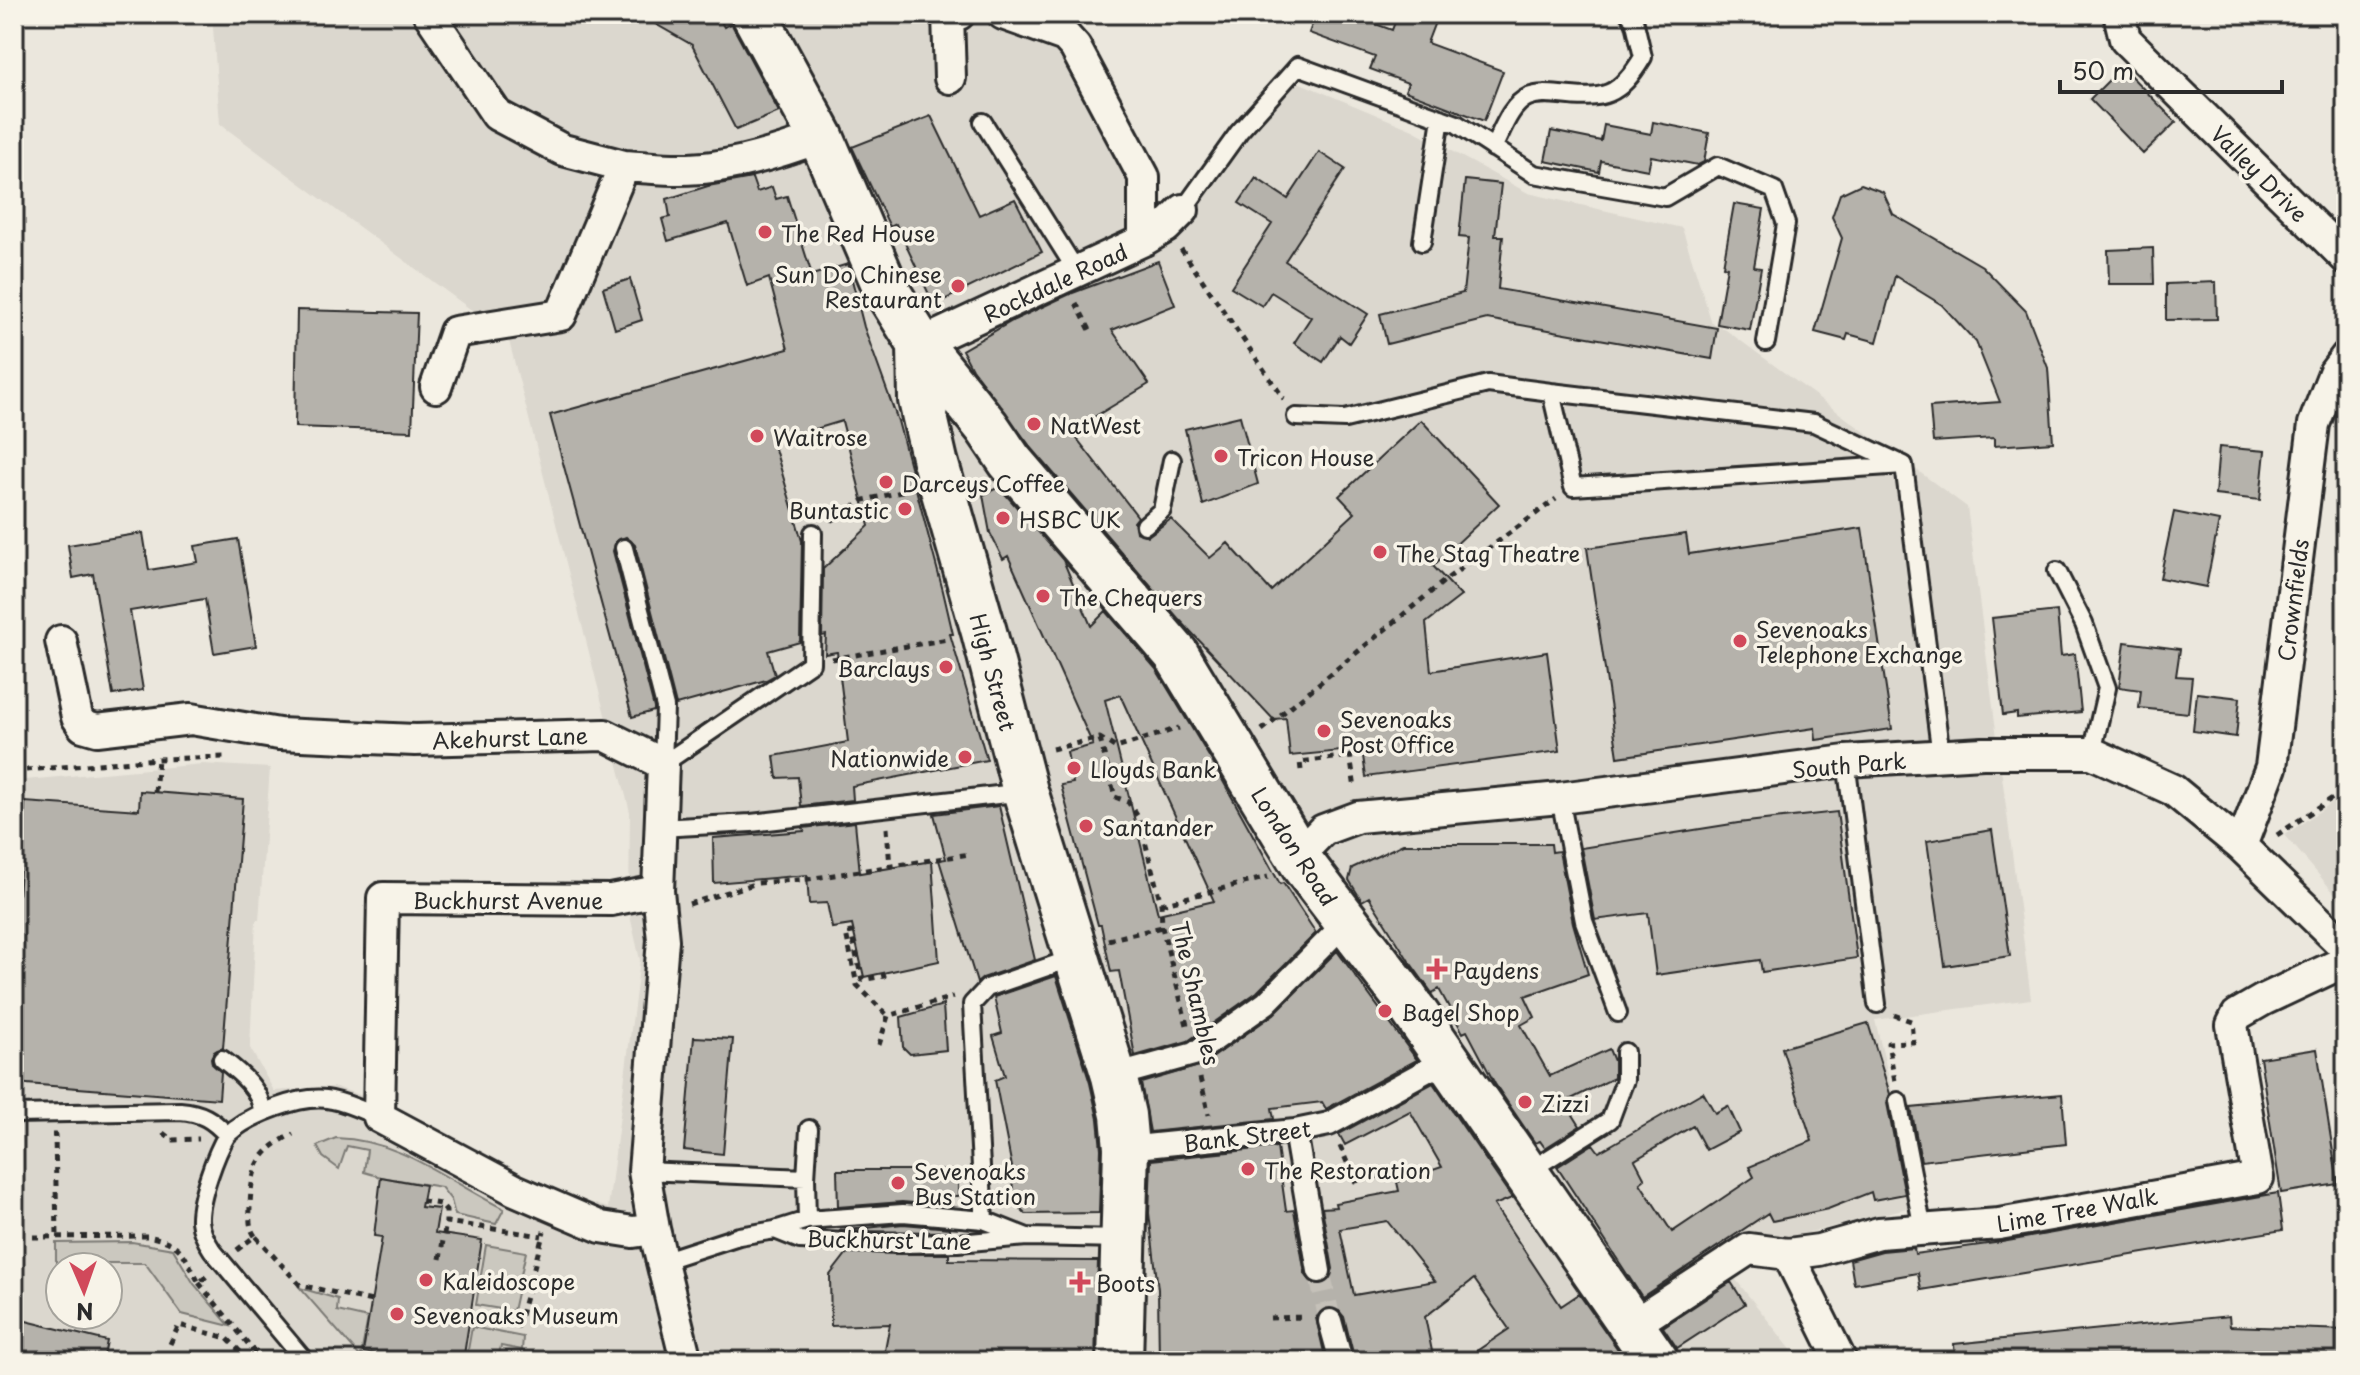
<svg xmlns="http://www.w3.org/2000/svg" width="2360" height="1375" font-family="'Playpen Sans',sans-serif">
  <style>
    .built { fill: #dbd7ce; fill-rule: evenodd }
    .green { fill: #cbc8bf; stroke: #7b7a75; stroke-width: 2 }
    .building { fill: #b5b2ab; stroke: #2b2b2b; stroke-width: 2; fill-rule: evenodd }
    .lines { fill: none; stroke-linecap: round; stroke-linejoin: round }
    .pedestrian-tunnel { stroke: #c5c1b9; stroke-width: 22; stroke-dasharray: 22 11; stroke-linecap: butt }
    .service-casing { stroke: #2b2b2b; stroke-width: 22 }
    .pedestrian-casing { stroke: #2b2b2b; stroke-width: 28 }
    .minor-casing { stroke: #2b2b2b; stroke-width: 36 }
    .primary-casing { stroke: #2b2b2b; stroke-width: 50 }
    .path { stroke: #2b2b2b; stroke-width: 5; stroke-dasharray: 6 6; stroke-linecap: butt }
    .service { stroke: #f7f3e8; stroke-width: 16 }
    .pedestrian { stroke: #f7f3e8; stroke-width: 22 }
    .minor { stroke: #f7f3e8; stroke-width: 30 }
    .primary { stroke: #f7f3e8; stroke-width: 44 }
    .poi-dot { fill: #d1495b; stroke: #f7f3e8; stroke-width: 3 }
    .labels { text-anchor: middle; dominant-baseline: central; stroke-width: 7; stroke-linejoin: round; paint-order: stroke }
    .street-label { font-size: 22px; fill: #2b2b2b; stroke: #f7f3e8 }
    .poi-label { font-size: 22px; fill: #2b2b2b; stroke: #f7f3e8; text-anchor: start }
  </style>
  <rect width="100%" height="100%" fill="#ebe7dd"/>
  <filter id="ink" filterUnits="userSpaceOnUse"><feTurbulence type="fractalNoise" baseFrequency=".0125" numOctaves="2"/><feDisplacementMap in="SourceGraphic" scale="16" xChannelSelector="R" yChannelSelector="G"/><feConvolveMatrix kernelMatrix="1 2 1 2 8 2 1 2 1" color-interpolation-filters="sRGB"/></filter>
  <g filter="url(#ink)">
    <path class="built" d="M212,14H1033L1054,21L1177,228L1293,80L1413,130L1528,193L1682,228L1712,323L1726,330L1967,507L2031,999L1875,1020L1919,1205L1755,1246L1725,1266L1800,1361H14V781L203,764L270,768L259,920H256L250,1048L274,1091L336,1087L396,1107L530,1183L608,1208L640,960L629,911L630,812L508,337L220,124ZM60,1267H108V1315H60Z
      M2346,793V907L2285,835Z"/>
    <path class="green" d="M336,1138C402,1140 447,1181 504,1209L496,1224L455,1215L451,1200L441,1187L381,1177L364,1172L367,1150L347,1146L339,1169L323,1157L317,1146Z
      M132,1242L173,1249L194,1284L230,1326L182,1314L145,1263H56V1243Z
      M486,1245L526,1252L513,1311L476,1305Z
      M300,1288L338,1299L337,1311L368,1318L361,1355L398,1361H364Z
      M472,1327L523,1337L522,1350L501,1346L497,1361H466Z"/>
    <path class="building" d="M638,14H717L724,27L731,23L779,112L736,130L692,45Z
      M1316,14H1348L1392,30L1398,14H1438L1427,43L1503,71L1484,121L1405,91L1408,83L1370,69L1375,57L1309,33Z
      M2122,67L2176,122L2143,154L2090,99Z
      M931,116L979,215L1015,199L1042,252L934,305L896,224L890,227L852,147Z
      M1653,122L1709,133L1704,162L1698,165L1651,156L1648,170L1601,161L1599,172L1545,161L1551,131L1601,141L1604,125L1651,134Z
      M1319,152L1345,169L1285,261L1368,314L1349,343L1340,336L1323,362L1294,343L1311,317L1271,292L1262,306L1231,287L1272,224L1239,203L1256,178L1288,199Z
      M752,178L757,192L772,187L776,199L787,196L812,275L848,264L864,327L898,421L943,591L953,634H950L987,760L852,786L853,800L801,806L798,777L777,778L774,756L848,742L837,652L825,654L826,635L822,636L823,569L869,526L842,421L773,442L802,541L800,642L768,651L775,675L766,680L676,705L635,545L626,537L616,541L613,551L654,708V711L632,717L550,415L788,349L769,278L747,286L728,223L668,241L662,219L670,217L667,199L708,186Z
      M1465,180L1501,184L1495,236H1503L1498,289L1717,328L1712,359L1487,319L1387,344L1380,314L1463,293L1469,238L1459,237Z
      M1861,184L1883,192L1893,214L1982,266L2026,311L2048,368L2053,442L1994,446V438L1933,442L1930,407L2000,402L1976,342L1942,305L1895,276L1877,342L1848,334L1846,340L1815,332L1842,238L1832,217L1840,194Z
      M1734,204L1764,209L1754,267L1761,268L1750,330L1717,324L1727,267L1723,266Z
      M2153,248L2154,284H2109L2108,250Z
      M1158,261L1175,305L1112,330L1149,384L1071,431L1138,517L1134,522L1136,532L1148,536L1171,519L1210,558L1228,543L1271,591L1355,513L1339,496L1421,420L1499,504L1433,566L1461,596L1426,623L1431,671L1547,652L1560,751L1366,777L1362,749L1290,756L1286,718L1273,719L1178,618L1030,446L972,369L962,350L1014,320L1070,294Z
      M630,279L642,320L615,329L603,288Z
      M2216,282L2217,319L2166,320V284Z
      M297,310L417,313L412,431L295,427Z
      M1240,416L1258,484L1203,505L1185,429Z
      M2219,447L2265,451L2260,500L2215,495Z
      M999,487L1063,560L1091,626L1106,611L1156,669L1213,763L1280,884L1283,883L1316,933L1257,992L1188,1041L1135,1056L1119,971L1111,972L1101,925H1098L1061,785L1073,783L1067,752L1093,745L1008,556L1003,559L990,533L983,495ZM1120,695L1214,901L1158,914L1105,700Z
      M2174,512L2219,521L2206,587L2160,578Z
      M1862,528L1892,729L1816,740L1815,728L1618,757L1587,548L1686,534L1689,554Z
      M143,533L149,570L198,562L195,546L238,539L256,646L214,653L205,599L130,611L143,690L113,695L93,574L73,578L68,545Z
      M2057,611L2061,656L2075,654L2081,712L2017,718V713L2003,715L1992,618Z
      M2125,642L2180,649L2176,676L2192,677L2188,713L2139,708L2141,690L2119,687Z
      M2197,693L2240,698L2236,737L2193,731Z
      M140,791L243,799L223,1048L214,1052L211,1058L212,1064L221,1072L219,1099L14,1083V951L25,802L139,810Z
      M999,806L1035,960L983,978L977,983L939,860L946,859L934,814Z
      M1837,812L1857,958L1762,972L1760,960L1656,975L1648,913L1595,920L1581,848L1738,823Z
      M855,822L860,873L932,861L939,961L864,977L852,925L832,928L827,903L809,904L807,875L714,883L713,838L804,831L803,828Z
      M1992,830L2010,956L1945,966L1927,841Z
      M1403,844H1551L1552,852L1559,851L1573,923L1588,974L1525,996L1535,1017L1521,1025L1550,1076L1609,1049L1614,1061V1078L1565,1102L1580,1126L1545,1148L1540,1141L1535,1143L1495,1084L1467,1031L1463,1033L1439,989L1432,993L1409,961L1369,897L1362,901L1349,880L1352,868Z
      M1337,951L1417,1060L1326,1109L1322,1102L1272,1108L1274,1119L1150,1132L1141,1083L1202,1065L1274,1014Z
      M1056,976L1090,1083L1098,1119L1101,1149L1099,1213L1026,1214L1013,1201L1012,1167L995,1080L1005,1076L993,1036L1002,1033L994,997Z
      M943,1005L946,1050L910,1054L903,1047L901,1017Z
      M1868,1023L1890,1094L1887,1103L1905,1194L1873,1200L1871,1192L1828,1209L1772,1221L1768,1213L1642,1297L1557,1167L1593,1144L1599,1152L1703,1092L1715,1113L1728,1106L1740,1132L1706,1150L1693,1126L1635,1160L1645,1179L1640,1183L1672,1232L1754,1177L1749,1167L1812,1141L1782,1048Z
      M694,1037L733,1039L723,1154L684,1150Z
      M2317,1049L2338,1184L2281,1193L2260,1058Z
      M1433,1083L1512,1198L1494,1205L1561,1306L1579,1294L1626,1361H1462L1509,1329L1474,1279L1425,1317L1434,1361H1355L1344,1317L1339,1311L1333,1307L1321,1311L1316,1318L1326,1361H1159L1158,1289L1149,1213L1151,1160L1277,1147L1286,1211L1294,1210L1305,1274L1313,1284L1322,1285L1328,1281L1333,1269L1322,1208L1336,1207L1335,1203L1399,1191L1397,1182L1442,1167L1410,1111L1345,1145L1339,1134ZM1387,1221L1435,1281L1354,1295L1340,1229Z
      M2062,1094L2066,1144L1921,1161L1911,1108Z
      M837,1170H958V1196H951V1206L902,1202L838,1207Z
      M381,1177L425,1185L421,1207L439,1209L435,1233L482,1240L463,1361H418L363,1352L382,1237L374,1236Z
      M2278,1193L2283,1230L1921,1290L1918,1273L1854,1284L1850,1260L1882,1251L1914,1248L1915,1254L2002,1242Z
      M903,1224L950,1228V1232L839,1231Z
      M847,1253L949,1254V1260L1098,1261L1095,1361H883L890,1324L831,1326L830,1275Z
      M1731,1282L1745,1304L1677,1348L1663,1327Z
      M2229,1316L2230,1326L2346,1330V1361H1955L1954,1344Z
      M14,1318L107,1341L103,1361H14Z"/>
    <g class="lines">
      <path class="pedestrian-tunnel" d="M1319,1271L1330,1321"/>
      <g class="service-casing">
        <path id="service" d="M983,122L1076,270
          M1493,148C1502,131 1510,105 1528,97C1538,93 1549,94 1560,95C1604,100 1619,97 1643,57L1634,19L1629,14
          M1183,210L1239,132L1298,66L1457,124L1534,174L1665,197L1718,166L1774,190L1786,224L1766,342
          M1422,242L1441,118
          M1551,392L1814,423L1904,465L1573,487Z
          M1296,417L1345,419L1488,384L1551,392
          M1904,465L1941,756
          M1145,525L1162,510L1172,460
          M624,548L665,707L663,764
          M2057,571L2084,624L2107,688L2092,753
          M1846,761L1877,1004
          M663,764L811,663L813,533
          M1560,798L1584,921L1618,1013
          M659,828L751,823L1024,792
          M222,1059C239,1072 262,1090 262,1113
          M1898,1101L1923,1229
          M14,1114L180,1111C202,1113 212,1119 227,1135C216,1153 199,1199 200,1221C201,1232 206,1241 212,1250L305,1361
          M227,1135C248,1115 303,1093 332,1100C348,1103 364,1111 379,1117
          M644,1171L806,1178
          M1529,1171L1610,1120L1625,1080V1052
          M807,1220L806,1178L809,1129
          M984,1220L972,1004L987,988L1076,957
          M775,1230L800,1240L900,1244L958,1243L1027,1237L1122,1239
          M662,1261L739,1236L775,1230L807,1220L903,1213L984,1220L1027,1237"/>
      </g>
      <g class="pedestrian-casing">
        <path id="pedestrian" d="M1114,1076L1194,1054L1266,1003L1346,922
          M1295,1131L1319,1271
          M1126,1148L1295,1131L1329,1124L1448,1059
          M1330,1321L1341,1361"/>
      </g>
      <g class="minor-casing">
        <path id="minor" d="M429,14L497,115L563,150L624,166L561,315L455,332L436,387
          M1003,14L1065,36L1075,47L1144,177V240
          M2119,14L2125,39L2346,258
          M950,78L948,15L959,14
          M624,166C653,168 683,171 712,167C750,162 786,150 821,137
          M920,344L1144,240L1166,227L1183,210
          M61,641L77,717L83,726L97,730L191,719L279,734L415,740L605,735L663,764L658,891L663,940L644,1171L654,1229L686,1361
          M2241,846L2271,767L2314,424L2334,373L2346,357
          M1298,856L1323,830L1358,817L1560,798L1846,761L1983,753H2092L2173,790L2241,846L2346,948
          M654,1229L633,1232L601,1227L515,1190L379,1117L383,898L611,900L658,891
          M1788,1254L1841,1361
          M1633,1325L1749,1249L1788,1254L1819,1250L1879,1233L1999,1224L2258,1178L2232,1025L2237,1015L2263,1000L2346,961"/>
      </g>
      <g class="primary-casing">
        <path id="primary" d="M754,14L821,137L887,291L920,344L987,427L1010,461L1176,654L1304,866L1402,994L1656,1361
          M920,344L921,400L935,461L984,632L1025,791L1114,1076L1123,1115L1126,1148L1120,1361"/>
      </g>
      <path class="path" d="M1181,249L1284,399
        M1076,303L1092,334
        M831,521L864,500L906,491
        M832,659L948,639
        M1262,730L1448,578L1556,499
        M1100,739L1115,797L1128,802L1139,818L1161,904L1162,927L1188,1029
        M1344,748L1349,747L1355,789
        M1052,749L1100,738L1116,748L1179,728
        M1301,770L1300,762L1350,756
        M14,771L158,759L225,757
        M155,792L158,759
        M887,828L890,867
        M2277,835L2346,789
        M689,904L757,883L808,879L970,854
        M1161,904L1268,877
        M1108,940L1162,927
        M883,973L884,976L862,980L851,932L846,933L857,985L888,1016
        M1894,1015L1911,1021L1913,1042L1888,1043L1895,1081
        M879,1045L888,1016L953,997
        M1200,1078L1209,1115
        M163,1133L172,1140L199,1139
        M52,1135H55L57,1236
        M1340,1146L1355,1181L1414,1169
        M422,1201L440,1204L446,1211V1222L542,1236
        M255,1236C248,1226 250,1217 250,1205C252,1168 257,1152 293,1134
        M33,1237L147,1236C183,1243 183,1253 199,1283L208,1275
        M237,1250L255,1236L300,1285L372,1301
        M440,1259L446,1222
        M199,1283L262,1361
        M470,1317L518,1326L544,1231
        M1270,1318L1305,1317
        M170,1344L179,1325L227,1338L249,1361"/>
      <use href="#service" class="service"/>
      <use href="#pedestrian" class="pedestrian"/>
      <use href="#minor" class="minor"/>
      <use href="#primary" class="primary"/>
    </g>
  </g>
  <g class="poi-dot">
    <circle cx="765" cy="232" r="8"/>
    <circle cx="958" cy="286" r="8"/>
    <circle cx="1034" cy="424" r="8"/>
    <circle cx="757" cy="436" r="8"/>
    <circle cx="1221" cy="456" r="8"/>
    <circle cx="886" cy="482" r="8"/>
    <circle cx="905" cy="509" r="8"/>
    <circle cx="1003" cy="518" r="8"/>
    <circle cx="1380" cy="552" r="8"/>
    <circle cx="1043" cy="596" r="8"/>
    <circle cx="1740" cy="641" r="8"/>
    <circle cx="946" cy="667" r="8"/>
    <circle cx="1324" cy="731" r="8"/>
    <circle cx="965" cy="757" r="8"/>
    <circle cx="1074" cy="768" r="8"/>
    <circle cx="1086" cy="826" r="8"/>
    <path d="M1433 957h8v8h8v8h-8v8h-8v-8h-8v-8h8z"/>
    <circle cx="1385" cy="1011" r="8"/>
    <circle cx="1525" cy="1102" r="8"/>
    <circle cx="1248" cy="1169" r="8"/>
    <circle cx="898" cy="1183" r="8"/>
    <circle cx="426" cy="1280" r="8"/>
    <path d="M1076 1270h8v8h8v8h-8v8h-8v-8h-8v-8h8z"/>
    <circle cx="397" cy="1314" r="8"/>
  </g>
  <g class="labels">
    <g class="street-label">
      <text transform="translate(2260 173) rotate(45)">Valley Drive</text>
      <text transform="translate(1055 282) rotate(-25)">Rockdale Road</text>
      <text transform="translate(2292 600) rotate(-83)">Crownfields</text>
      <text transform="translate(994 672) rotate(75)">High Street</text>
      <text transform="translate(510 737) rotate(-2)">Akehurst Lane</text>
      <text transform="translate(1849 764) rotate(-5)">South Park</text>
      <text transform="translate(1295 846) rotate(57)">London Road</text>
      <text x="508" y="899">Buckhurst Avenue</text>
      <text transform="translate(1197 993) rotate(77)">The Shambles</text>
      <text transform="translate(1247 1135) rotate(-7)">Bank Street</text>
      <text transform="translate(2077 1209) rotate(-10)">Lime Tree Walk</text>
      <text transform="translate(889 1239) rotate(1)">Buckhurst Lane</text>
    </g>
    <g class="poi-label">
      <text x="781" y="232">The Red House</text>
      <text x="942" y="273" text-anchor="end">Sun Do Chinese<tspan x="942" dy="25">Restaurant</tspan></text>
      <text x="1050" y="424">NatWest</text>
      <text x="773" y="436">Waitrose</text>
      <text x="1237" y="456">Tricon House</text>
      <text x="902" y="482">Darceys Coffee</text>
      <text x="889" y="509" text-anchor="end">Buntastic</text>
      <text x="1019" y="518">HSBC UK</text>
      <text x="1396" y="552">The Stag Theatre</text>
      <text x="1059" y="596">The Chequers</text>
      <text x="1756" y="628">Sevenoaks<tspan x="1756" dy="25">Telephone Exchange</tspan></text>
      <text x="930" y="667" text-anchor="end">Barclays</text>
      <text x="1340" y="718">Sevenoaks<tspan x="1340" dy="25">Post Office</tspan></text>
      <text x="949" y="757" text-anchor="end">Nationwide</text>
      <text x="1090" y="768">Lloyds Bank</text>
      <text x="1102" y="826">Santander</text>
      <text x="1453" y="969">Paydens</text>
      <text x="1401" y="1011">Bagel Shop</text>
      <text x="1541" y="1102">Zizzi</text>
      <text x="1264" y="1169">The Restoration</text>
      <text x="914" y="1170">Sevenoaks<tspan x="914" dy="25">Bus Station</tspan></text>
      <text x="442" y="1280">Kaleidoscope</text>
      <text x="1096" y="1282">Boots</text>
      <text x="413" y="1314">Sevenoaks Museum</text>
    </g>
  </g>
  <rect width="2360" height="1375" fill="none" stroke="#f7f3e8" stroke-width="48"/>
  <rect x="24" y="24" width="2312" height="1327" fill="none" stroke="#2b2b2b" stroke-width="3" filter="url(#ink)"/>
  <g transform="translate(84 1291) rotate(178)"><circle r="38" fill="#f7f3e8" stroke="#a5a39c" stroke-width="2"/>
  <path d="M0-6L14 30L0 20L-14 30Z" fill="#d1495b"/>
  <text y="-12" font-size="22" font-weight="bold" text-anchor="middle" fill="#2b2b2b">N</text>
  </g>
  <path d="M2060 80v12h222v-12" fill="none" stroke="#2b2b2b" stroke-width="4"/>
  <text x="2072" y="80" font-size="24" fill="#2b2b2b" stroke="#f7f3e8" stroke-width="6" paint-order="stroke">50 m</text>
</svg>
